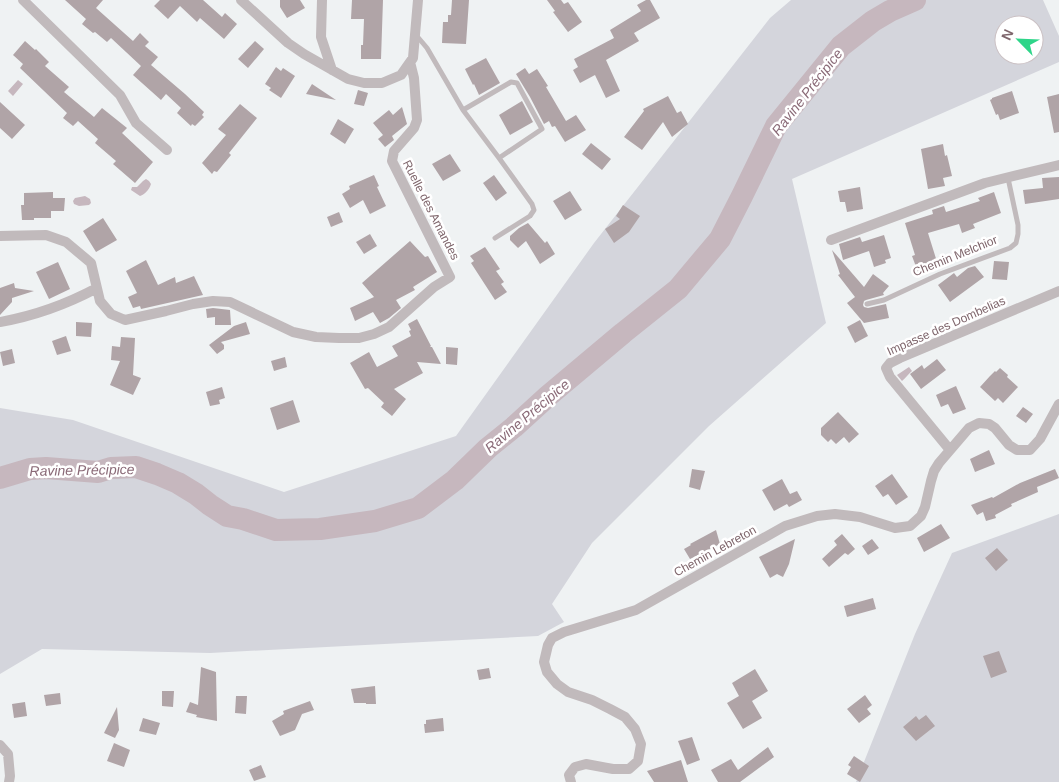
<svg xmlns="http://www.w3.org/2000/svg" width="1059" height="782" font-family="Arial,sans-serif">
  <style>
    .green { fill: #d4d5dc; fill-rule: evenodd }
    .water { fill: #c6b7be }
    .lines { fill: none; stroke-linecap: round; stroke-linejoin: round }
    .river { stroke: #c6b7be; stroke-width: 22 }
    .building { fill: #b0a4a7 }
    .lane { stroke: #c1babc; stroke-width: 5 }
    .street { stroke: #c1babc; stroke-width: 10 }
    .labels { text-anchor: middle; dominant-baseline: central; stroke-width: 5; stroke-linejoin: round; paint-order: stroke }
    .street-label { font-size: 12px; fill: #7e656b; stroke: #fff }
    .water-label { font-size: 14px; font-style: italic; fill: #8a6a77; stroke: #fff }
  </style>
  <rect width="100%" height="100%" fill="#eff2f3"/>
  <path class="green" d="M791,0H1043L1059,36V62L792,179L826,323L709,426L592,543L552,604L564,622L538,636L210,653L42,649L0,674V408L73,420L284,492L456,436L594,243L770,18ZM1004,25H1034V55H1004Z
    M1059,514V782H856L915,634L952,553Z"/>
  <path class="water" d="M18,80L23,84L13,96L8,91Z
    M146,179L149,181L151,184C149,190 145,194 140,196L131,190L132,187H137L143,181Z
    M85,196L90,199L91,203L89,205L79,206L74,204L73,201L75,198Z
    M909,367L912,371C908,374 906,378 902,381L897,375Z"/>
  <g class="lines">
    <path class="river" d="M0,478L30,469L46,468L98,472L111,468L136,467L157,474L178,483L196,494L210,505L227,516L243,519L276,530L320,529L375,521L418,508L455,480L488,448L514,427L548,396L623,333L678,289L720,239L742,196L776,126L841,46L873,21L890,11L915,0"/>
  </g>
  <path class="building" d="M65,0H103L96,8L133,41L140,33L149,42L145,46L158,57L151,65L185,94L204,112L202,115L204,117L195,126L192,124L191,126L177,113L181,108L166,94L161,100L133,75L141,66L111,38L107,42L95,32L93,33L82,24L86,19Z
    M160,0H203L222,17L225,13L237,24L224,39L200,18L197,22L180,6L168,19L154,6Z
    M280,0H300L305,8L287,18L280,7Z
    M352,0H383L381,59H361V45H363L364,19H351Z
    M452,0H469L466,44L442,43L443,22H448V15H451Z
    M547,0H561L564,4L568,2L582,22L568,32L553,12L555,11Z
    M646,0H650L660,18L634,33L639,41L606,60L620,91L606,98L595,75L580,83L573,70L578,67L574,59L614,38L610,30L641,11L637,5Z
    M25,41L35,50L36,49L49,62L45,66L69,87L64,92L94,117L102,108L127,128L122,133L153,162L135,183L113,164L116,161L95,143L98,139L78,121L73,126L63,118L67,113L20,68L23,64L13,55Z
    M255,41L264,49L248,68L238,59Z
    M486,58L500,83L479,95L474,84L473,85L465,69Z
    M276,67L281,71L283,68L295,76L281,98L269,90L271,88L265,84Z
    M525,68L529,74L537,69L548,86L546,87L566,121L576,115L586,130L565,142L555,126L552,127L549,121L544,124L530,97L516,74Z
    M312,84L336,100L306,94Z
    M358,90L368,93L364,106L354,104Z
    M1012,91L1019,113L1000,120L998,114L996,115L990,100L992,99V98Z
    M1059,94V132L1054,133L1047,97Z
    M668,96L677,113L681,111L688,124L672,137L663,122L642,150L624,137L644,111L643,109Z
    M522,101L533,122L510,135L499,115Z
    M0,102L25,125L12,139L0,128Z
    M240,104L257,118L229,153L231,155L217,172L214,171L212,174L202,163L226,135L218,129Z
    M402,107L407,124L392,136L394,140L385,147L378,139L383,135L373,123L389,110L393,115Z
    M338,119L354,129L345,144L330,134Z
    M591,143L611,159L602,170L582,154Z
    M943,144L945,156L947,155L952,176L943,178L945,186L928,189L921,149Z
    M450,154L461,171L443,181L432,164Z
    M374,175L379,186L377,187L386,206L370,214L363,200L350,208L342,194L350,189L349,186Z
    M494,175L507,193L496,201L483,183Z
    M1059,177V199L1025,204L1023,190L1043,188L1042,178Z
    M860,187L863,209L847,212L845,202H840L838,191Z
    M570,191L582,210L565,220L553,201Z
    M53,192V198H65L64,211H51V218H34V220H22L21,205H24V193Z
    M994,192L1001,213L973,224L975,228L962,233L959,224L928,233L938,265L918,272L912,256L915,255L905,223L933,214L932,210L944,206L946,212L980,201L978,198Z
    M623,205L640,216L629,232L614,243L605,229L620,219L616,216Z
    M339,212L343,222L331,227L327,217Z
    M103,218L117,240L96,252L83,231Z
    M528,223L545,243L547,241L555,254L540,264L526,241L518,248L510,240V236L519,228Z
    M370,234L377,246L364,254L356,242Z
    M884,235L891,258L885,260L886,263L874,267L869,251L843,260L839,244L860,237L862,242Z
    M410,241L425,257L428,256L437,272L413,287L415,290L396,300L401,308L389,318L380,323L373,312L355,321L350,308L374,297L362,283Z
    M485,247L500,269L496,271L504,282L501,284L507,292L495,300L471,263L474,261L470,256Z
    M832,250L864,287L873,274L889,286L883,293L884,295L866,300L864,301L863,305L864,307L868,308L886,304L889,318L864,323L847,303L855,297L838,275L840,274Z
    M146,260L158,285L175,277L176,283L194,276L203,295L141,309L140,306L133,308L128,297L137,293L126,271Z
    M994,261L1009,262L1007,280L992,279Z
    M58,262L70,289L49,299L36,272Z
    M975,266L984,277L950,302L938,285L954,273L957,277L968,268Z
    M14,283L15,288L34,291L12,298V302L0,315V288Z
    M213,308L230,310L231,325H215V317L207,318L206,309Z
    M417,319L431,346L430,347H432L441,364L417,362L423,373L394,389L406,399L392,416L381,407L384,403L368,388L365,389L350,363L369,352L377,367L398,356L392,346L411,336L409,331L411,330L408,324Z
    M860,320L868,336L855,343L847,327Z
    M76,322L92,323L91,337L76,336Z
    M246,322L250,334L221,342L224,345V349L217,354L209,345L234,326Z
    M66,336L71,351L57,355L52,341Z
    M121,337L135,338L133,375L141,378L133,395L110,385L120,361L111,360L112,346L120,347Z
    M446,347L458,348L457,365L446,364Z
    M12,349L15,363L3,366L0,352Z
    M285,357L287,367L274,371L271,361Z
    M937,359L946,370L921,389L910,374L922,365L924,369Z
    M1000,368L1008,375L1007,377L1018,387L1003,403L998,398L995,401L980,387L990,376L995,371L996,372Z
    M956,386L966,409L953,414L948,404L941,407L936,395Z
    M222,387L225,398L219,400L220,404L210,406L206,392Z
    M293,400L300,422L277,430L270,408Z
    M1023,407L1033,414L1026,423L1016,416Z
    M838,412L859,434L849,443L844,437L836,444L831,439L828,442L821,435V428Z
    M989,450L995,464L975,472L970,459Z
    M692,469L705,471L700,490L689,487Z
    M1055,469L1059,478L1037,487L1038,492L1011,504L1012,506L995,515L996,518L986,521L983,512L977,515L971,505L992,497L993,498L1020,483Z
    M892,474L908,497L896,505L888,494L883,497L875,486Z
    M782,479L790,494L797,491L802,500L789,507L787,504L774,511L762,490Z
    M941,524L950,538L924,552L917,538Z
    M716,530L720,544L690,559L684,549L691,545L690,544Z
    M842,534L855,549L848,555L845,553L829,567L822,559L837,545L834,541Z
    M795,539L789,564L783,577L777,574L770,578L759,557Z
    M872,539L879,548L868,555L862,546Z
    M997,548L1008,560L996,571L985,558Z
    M873,598L876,609L847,617L844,606Z
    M999,651L1007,672L991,678L983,656Z
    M201,667L216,672L217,721L196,717L197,715L186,712L190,702L198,705Z
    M489,668L491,678L479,680L477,670Z
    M755,669L768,691L752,701L762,718L743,729L727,703L739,696L732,683Z
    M375,686L376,704H366V703H354L351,689Z
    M162,691H174L173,707L162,706Z
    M60,693L61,704L46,706L44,695Z
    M865,695L872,705L867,709L871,714L859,723L847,709Z
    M236,696H247L246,714L235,713Z
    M310,701L314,710L302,714L295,730L280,736L272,721L284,714L283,711Z
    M25,702L27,716L14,718L12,704Z
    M117,707L119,730L115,738L104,733Z
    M926,715L935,726L916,741L903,727L916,716L919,720Z
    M143,718L160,723L156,735L139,731Z
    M443,718L444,731L425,733L424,724H426V720Z
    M692,737L700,760L687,765L678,741Z
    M114,743L130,750L124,767L107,761Z
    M768,747L774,757L740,782H718L711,770L731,759L738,770Z
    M854,756L869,766L860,782L847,774L851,767L848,765Z
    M681,760L688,782H654L647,771Z
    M261,765L266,777L254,781L249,770Z"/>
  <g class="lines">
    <path class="lane" d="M416,35L427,48L463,110L499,158L532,204L534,210L530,216L495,238
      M463,110L511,82L517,83L542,129L499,158
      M867,304L884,300L940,274L1010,248L1016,243L1018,234V225L1008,178"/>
    <path class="street" d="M23,0L120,95L136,123L167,150
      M241,0L288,43L304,54L348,79L364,83H382L401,75L413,58L418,0
      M322,0L321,37L332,70
      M0,236L46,235L66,242L91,263L100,301L111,314L125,320L166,311L193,304L213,301L230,302L293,332L316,337L339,338H359L374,334L389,327L434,287L450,277L392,161L394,151L414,128L417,120L414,78L410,62
      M831,240L985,183L1059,165
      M0,322C34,316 67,304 97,288
      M950,450L890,377L886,368L890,363L900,358L1059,291
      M0,745L8,754L10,776L9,782
      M571,782L569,775L575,767L586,764L613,769H629L638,761L641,744L635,729L625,717L610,709L592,700L568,692L557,684L547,672L544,662L548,645L552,638L564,632L636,610L785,526L817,516L835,514L860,517L895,528L910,526L921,516L925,507L931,481L934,471L939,463L969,428L979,423L989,424L995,428L1009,445L1017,450H1030L1040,439L1059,404"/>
  </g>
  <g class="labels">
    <g class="street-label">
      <text transform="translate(431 210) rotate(63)">Ruelle des Amandes</text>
      <text transform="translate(955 256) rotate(-22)">Chemin Melchior</text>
      <text transform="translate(946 326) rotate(-24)">Impasse des Dombelias</text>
      <text transform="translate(715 551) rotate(-29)">Chemin Lebreton</text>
    </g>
    <g class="water-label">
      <text transform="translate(807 92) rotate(-52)">Ravine Précipice</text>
      <text transform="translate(527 416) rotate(-40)">Ravine Précipice</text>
      <text transform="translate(82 470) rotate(-1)">Ravine Précipice</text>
    </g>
  </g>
  <g transform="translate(1019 40) rotate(294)"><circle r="24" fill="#ffffff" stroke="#cbc1c4"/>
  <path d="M0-4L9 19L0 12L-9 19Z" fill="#2ed589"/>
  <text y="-8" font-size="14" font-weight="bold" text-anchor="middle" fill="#7e656b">N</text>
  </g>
</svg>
